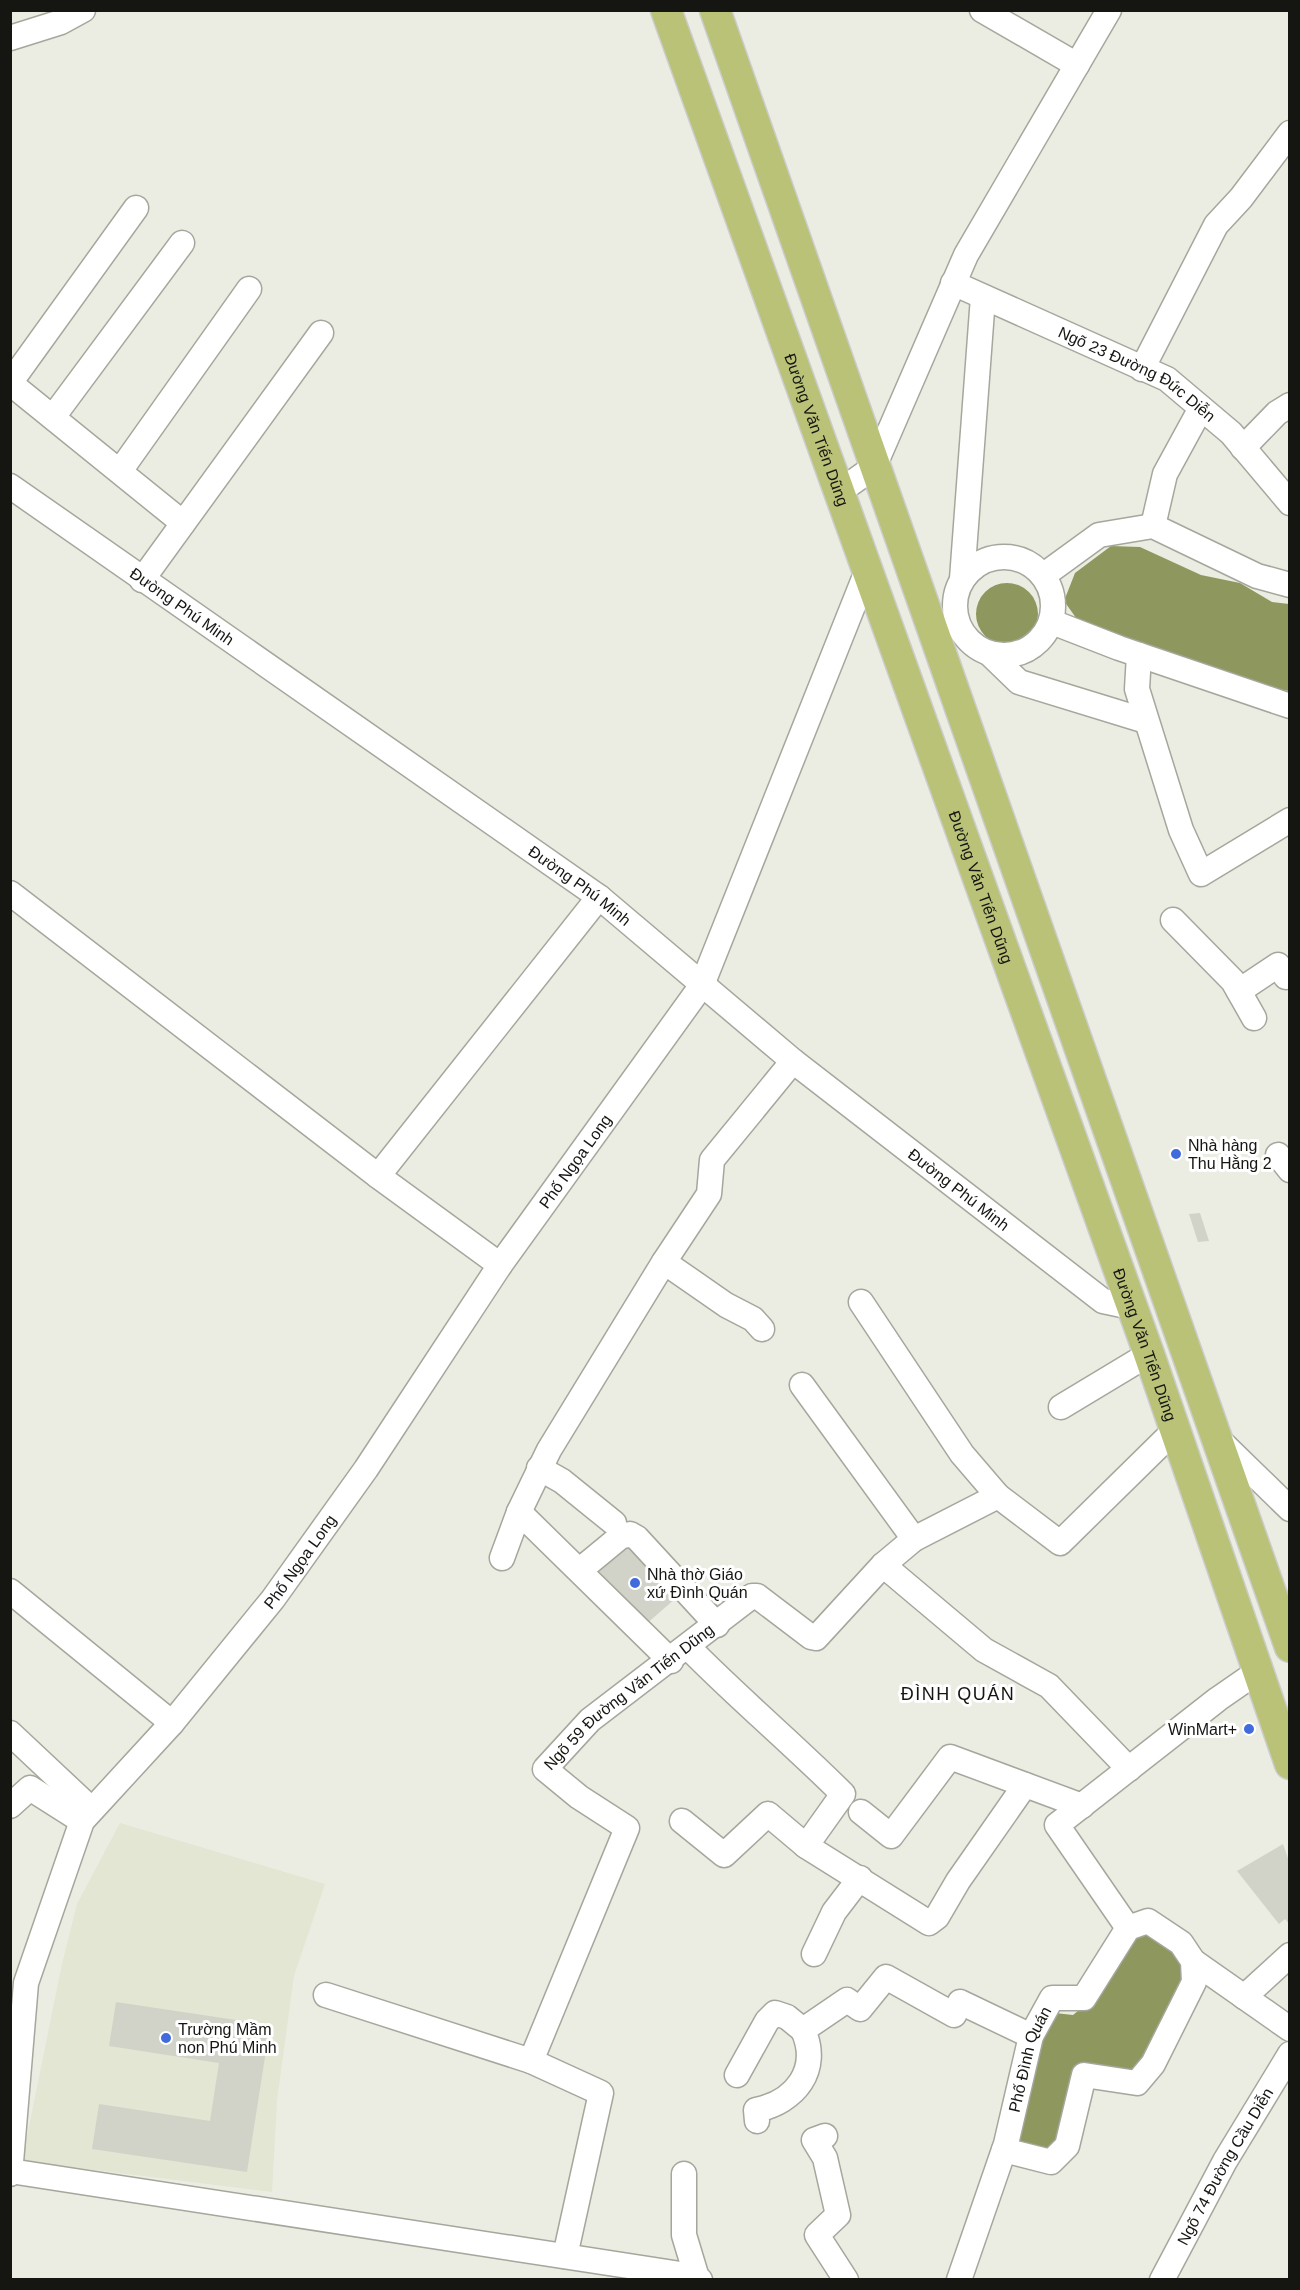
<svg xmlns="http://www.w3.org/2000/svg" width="1300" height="2290" font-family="Helvetica,sans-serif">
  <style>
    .built { fill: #e2e6d3 }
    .water { fill: #8e975d }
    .building { fill: #d1d3c8 }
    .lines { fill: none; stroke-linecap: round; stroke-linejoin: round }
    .minor-casing { stroke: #a5a79c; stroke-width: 27 }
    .major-casing { stroke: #cccccb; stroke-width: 33 }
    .minor { stroke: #fff; stroke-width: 24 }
    .major { stroke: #bac277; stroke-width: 30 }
    .poi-dot { fill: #416adc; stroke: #fff; stroke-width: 2 }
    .labels { text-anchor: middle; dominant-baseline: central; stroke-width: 6; stroke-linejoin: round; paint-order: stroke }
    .street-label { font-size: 16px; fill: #151612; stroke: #fff }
    .poi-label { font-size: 16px; fill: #151612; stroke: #fff; text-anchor: start }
    .neighbourhood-label { font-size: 18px; letter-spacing: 1.5px; fill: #151612; stroke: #fff }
  </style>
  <rect width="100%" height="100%" fill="#ebede2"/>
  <path class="built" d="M120,1823L325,1884L294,1976L277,2100L272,2192L22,2161L62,1964L77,1904Z"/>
  <path class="water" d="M1111,546L1140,547L1201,575L1240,583L1272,602L1289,604V691L1249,685L1079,622L1064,601L1075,573Z
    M976 614a31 31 0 1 1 62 0a31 31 0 1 1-62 0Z
    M1150,1932L1187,1960L1182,1993L1138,2074L1080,2067L1060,2146L1049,2154L1029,2150L1012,2136L1048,2020L1055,2013L1073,2015L1095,1997L1135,1935Z"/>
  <path class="building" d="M1200,1213L1209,1241L1198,1242L1189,1214Z
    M625,1540L675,1599L645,1625L595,1567Z
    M1283,1844L1290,1864V1925L1285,1919L1279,1924L1237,1871Z
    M116,2002L270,2025L247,2172L92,2149L99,2104L210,2121L219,2063L109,2046Z"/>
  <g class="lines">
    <g class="minor-casing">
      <g id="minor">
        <path d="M982,10L1077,65"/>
        <path d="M10,38L61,22L83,10"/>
        <path d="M136,208L10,383L183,523"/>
        <path id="s1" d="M953,283L1167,379L1231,433L1290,503"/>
        <path d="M1142,369L1216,225L1241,198L1290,133"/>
        <path d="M53,417L182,243"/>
        <path d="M1243,448L1277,413L1290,405"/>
        <path d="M120,471L249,289"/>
        <path id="s2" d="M10,486L599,897L793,1061L1103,1301L1131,1307"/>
        <path d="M839,492L874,467L966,255L1109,10"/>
        <path d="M1153,526L1165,474L1201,408"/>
        <circle cx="1004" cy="606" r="49"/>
        <path d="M1044,575L1099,535L1153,526L1257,576L1290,585"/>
        <path d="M962,579L983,297"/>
        <path d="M142,580L321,333"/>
        <path d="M1052,622L1119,648L1290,706"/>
        <path d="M990,654L1019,682L1146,721"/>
        <path d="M1139,655L1137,689L1181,830L1201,874L1290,820"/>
        <path d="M10,893L378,1176L500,1265"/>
        <path d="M1173,920L1233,981L1254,1018"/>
        <path d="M1239,991L1278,965L1286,977L1290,975"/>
        <path d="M1278,1155L1290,1170"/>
        <path d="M378,1176L599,897"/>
        <path d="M664,1262L726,1305L753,1319L762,1329"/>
        <path d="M861,1302L962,1454L998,1496L1060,1543L1175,1430"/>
        <path d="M802,1385L914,1539"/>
        <path d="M1061,1407L1149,1354"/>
        <path d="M1218,1439L1290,1509"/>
        <path d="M539,1468L562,1481L614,1523"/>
        <path d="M519,1512L671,1661"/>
        <path d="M502,1558L519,1512L549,1450L664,1262L709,1194L712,1160L793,1061"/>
        <path d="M883,1565L984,1650L1049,1686L1129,1769"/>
        <path d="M580,1570L620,1537L630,1534L637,1538L717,1625"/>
        <path d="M10,1591L172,1723"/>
        <path d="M10,1733L91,1809"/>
        <path d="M10,1806L30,1788L82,1821"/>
        <path d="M861,1812L891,1836L950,1757L1082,1806"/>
        <path d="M682,1821L724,1855L768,1814L806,1846L843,1794C792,1743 738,1698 688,1647"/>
        <path d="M806,1846L929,1923L937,1917L958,1881L1025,1785"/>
        <path d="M814,1954L834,1912L860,1878"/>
        <path d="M1193,1961L1290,2029"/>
        <path d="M326,1995L531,2061"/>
        <path d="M1244,1997L1290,1955"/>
        <path d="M737,2075L767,2021L775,2013L787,2017L803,2030"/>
        <path d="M757,2121L756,2110C795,2102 821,2070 803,2030L847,2000L860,2009L886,1977L954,2015L960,2002L1031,2036"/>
        <path d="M825,2136L814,2140L825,2158L838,2215L817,2235L846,2280"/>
        <path d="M1004,2150L1051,2162L1067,2146L1084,2075L1137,2083L1153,2064L1194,1982L1193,1961L1181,1943L1148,1921L1128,1928"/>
        <path d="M10,2171L687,2275L700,2280"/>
        <path id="s3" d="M10,2174L26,1983L82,1821L172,1723L273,1599L366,1469L500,1265L702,985L867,571"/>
        <path d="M684,2174V2235L697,2278"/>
        <path id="s4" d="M565,2256L601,2093L531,2061L627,1828L579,1797L545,1769L590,1720L752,1596H757L811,1637L816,1638L883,1565L914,1539L998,1496"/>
        <path id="s5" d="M959,2280L1006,2144L1031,2036L1052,1998H1084L1128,1928L1057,1825L1218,1699L1257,1672"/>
        <path id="s6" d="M1162,2280L1225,2161L1290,2054"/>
      </g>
    </g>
    <g class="major-casing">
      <g id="major">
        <path id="s7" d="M666,10L1149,1354L1290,1764"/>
        <path d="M715,10L1290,1647"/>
      </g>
    </g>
    <use href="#minor" class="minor"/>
    <use href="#major" class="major"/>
  </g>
  <g class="poi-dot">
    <circle cx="1176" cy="1154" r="6"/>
    <circle cx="635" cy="1583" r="6"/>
    <circle cx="1249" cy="1729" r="6"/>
    <circle cx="166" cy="2038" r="6"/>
  </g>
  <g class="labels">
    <g class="street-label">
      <text stroke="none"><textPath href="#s1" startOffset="206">Ngõ 23 Đường Đức Diễn</textPath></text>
      <text stroke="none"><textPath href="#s7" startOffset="446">Đường Văn Tiến Dũng</textPath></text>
      <text stroke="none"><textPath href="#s2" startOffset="210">Đường Phú Minh</textPath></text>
      <text stroke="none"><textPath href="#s2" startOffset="696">Đường Phú Minh</textPath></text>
      <text stroke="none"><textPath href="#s7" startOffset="932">Đường Văn Tiến Dũng</textPath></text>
      <text stroke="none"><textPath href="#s3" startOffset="1188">Phố Ngọa Long</textPath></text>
      <text stroke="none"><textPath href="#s2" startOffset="1182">Đường Phú Minh</textPath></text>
      <text stroke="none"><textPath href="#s7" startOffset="1418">Đường Văn Tiến Dũng</textPath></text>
      <text stroke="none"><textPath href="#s3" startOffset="702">Phố Ngọa Long</textPath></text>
      <text stroke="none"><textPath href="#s4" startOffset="708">Ngõ 59 Đường Văn Tiến Dũng</textPath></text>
      <text stroke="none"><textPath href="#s5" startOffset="232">Phố Đình Quán</textPath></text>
      <text stroke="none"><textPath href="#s6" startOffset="130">Ngõ 74 Đường Cầu Diễn</textPath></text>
    </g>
    <g class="poi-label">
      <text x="1188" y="1145">Nhà hàng<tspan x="1188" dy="18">Thu Hằng 2</tspan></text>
      <text x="647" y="1574">Nhà thờ Giáo<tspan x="647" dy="18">xứ Đình Quán</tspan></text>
      <text x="1237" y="1729" text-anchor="end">WinMart+</text>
      <text x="178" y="2029">Trường Mầm<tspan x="178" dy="18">non Phú Minh</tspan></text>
    </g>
    <g class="neighbourhood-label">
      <text x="958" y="1694">ĐÌNH QUÁN</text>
    </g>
  </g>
  <rect width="1300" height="2290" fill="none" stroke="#151612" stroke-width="24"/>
</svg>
